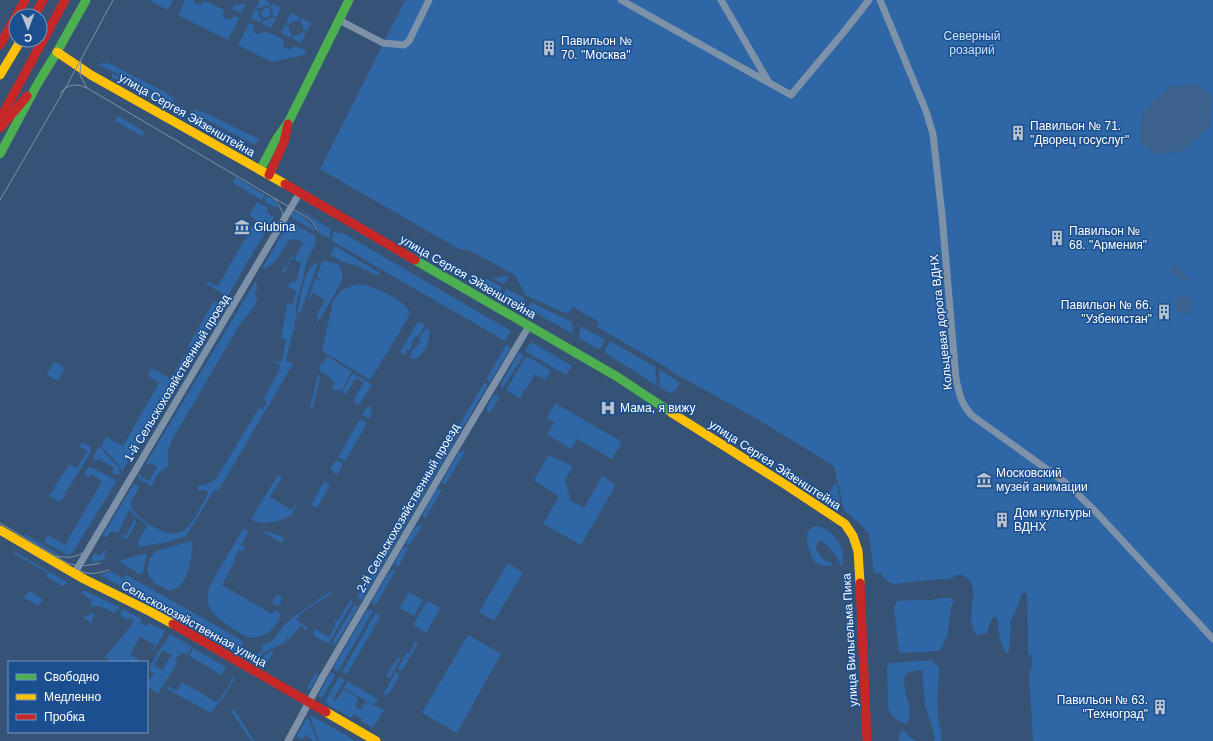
<svg xmlns="http://www.w3.org/2000/svg" width="1213" height="741" font-family="Helvetica,sans-serif">
  <style>
    .green { fill: #2f66a5; fill-rule: evenodd }
    .water { fill: #3b618d }
    .lines { fill: none; stroke-linecap: round; stroke-linejoin: round }
    .street { stroke: #7d92a8; stroke-width: 7 }
    .fast { stroke: #4caf50; stroke-width: 9 }
    .slow { stroke: #ffc107; stroke-width: 9 }
    .jam { stroke: #c62828; stroke-width: 9 }
    .tram { stroke: #7e92a7; stroke-width: 1 }
    .labels { text-anchor: middle; dominant-baseline: central; stroke-width: 3; stroke-linejoin: round; paint-order: stroke }
    .park-label { font-size: 12px; fill: #cfe3fa; stroke: #1b4f8f }
    .poi-label { font-size: 12px; fill: #fff; stroke: #1b4f8f; text-anchor: start }
    .street-label { font-size: 12px; fill: #fff; stroke: #1b4f8f }
  </style>
  <rect width="100%" height="100%" fill="#365274"/>
  <path class="green" d="M149,0H173L168,10Z
    M185,0H193C196,6 201,6 205,1L224,10L223,15L226,19H231L235,16L239,18L228,40L178,15Z
    M260,0H265L270,2L268,6H264L260,9L256,7Z
    M405,0H1213V741H1033L1029,670L1032,669V656L1028,654L1027,594L1024,592L1020,598L1017,608L1011,620L1009,652L1006,654L999,636L998,619L994,616L990,622L987,633L984,634L977,635C966,623 974,605 973,592C973,589 972,585 971,582L963,575H956L950,579H939L895,584L888,582L886,579L883,577L881,573H874L869,534L861,525L844,510L834,466L752,416L672,372L666,367L597,327L599,322L573,307L570,312L565,313L525,295L515,275L469,250L459,249L320,169Z
    M242,3L246,4L241,13L232,9L234,5H239Z
    M272,3L281,8L277,17L273,16V11L270,7Z
    M261 13a5 5 0 1 1 10 0a5 5 0 1 1-10 0Z
    M255,9L259,11V16L262,19L260,23L251,18Z
    M291,13L300,17L298,21H294L290,24L286,22Z
    M272,17L276,19L271,28L262,24L264,20H269Z
    M302,18L311,23L307,32L303,30V26L300,22Z
    M249,23L254,25L253,30L256,34H260L265,31L284,40L283,45L285,49H291L295,46L306,51L305,55L272,62L238,45Z
    M285,24L289,26V30L292,34L290,38L281,33Z
    M302,32L306,34L301,43L292,38L294,35H299Z
    M108,63L169,94L168,95L174,98L173,101L169,104L163,96L97,64Z
    M112,73L160,98L165,103L162,105L112,77Z
    M179,107H183L185,110L184,115L182,118L174,114L176,109Z
    M195,109L201,112L202,111L259,139L255,144H253L205,119L193,116Z
    M118,116L145,132L142,136L115,121Z
    M204,123L250,147L251,150L249,152L244,150L203,127V124Z
    M235,177L265,195L261,200L233,183Z
    M266,196L273,199L278,206L277,208L265,202Z
    M257,202L268,208L266,212L274,217L227,297L206,283L207,281L218,286L256,220L249,215Z
    M301,210L330,229V239L319,233C316,222 309,217 300,211Z
    M293,211C302,216 312,221 315,231L292,218L291,215Z
    M290,221L315,236L316,240L315,245L308,258L297,301L296,308L297,319L295,320L294,326L295,329L293,332L286,359L288,362L293,364L218,491L215,489L186,536L168,542L139,547L138,542L147,525L129,510L118,533L117,532L116,533L111,531L106,538L103,535L133,485L135,484L138,486C139,495 129,497 131,507C139,520 171,543 186,529C194,522 202,504 208,494V492L205,490L198,491V486L210,483L216,479L259,408L263,409L267,402L264,400V398L280,369L279,364L275,362V361L282,362L286,339L281,338L287,304H293L296,290L289,288V283L296,282L301,263L292,258L286,267L287,268L284,274L282,270L286,266L291,256L295,258L303,243L296,239L289,240C282,249 276,268 262,268Z
    M333,231L339,234L341,232L511,331L505,341L332,241Z
    M335,246L380,273L378,276L357,266L340,261L330,254Z
    M325,261L339,264L342,272V281L317,324L316,323L319,318L316,316L325,300L313,293L307,303L315,279H317L320,280L321,279L317,277V275L322,262Z
    M318,263L300,314L298,313C299,303 304,276 310,268C312,265 315,264 318,263Z
    M509,276L504,284L493,279V278Z
    M487,279L502,287L499,293L477,281Z
    M255,282H256L258,289L254,293C255,294 257,297 257,299C257,305 245,319 240,324L171,442V443L168,449V467C159,472 154,477 152,487L139,479L138,475L139,474L142,476L141,477L149,481L157,467L150,463L149,464L146,463Z
    M357,284C370,284 406,300 410,313L407,320L370,380L322,351L333,301L342,290Z
    M506,289L523,297L525,302L522,306L503,296Z
    M214,301L223,306L222,308L221,307L181,374L175,371L190,347L188,346Z
    M531,302L572,322L573,334L527,308Z
    M420,322L424,324V327L418,337L416,336L411,344L413,345L409,351L407,350L405,355L401,353V350L416,325Z
    M580,326L605,339L600,350L579,338Z
    M428,328C434,337 421,364 410,358L412,354L411,353L415,346L416,347L421,340L419,338L426,329Z
    M610,341L655,367L657,386L604,352Z
    M531,342L572,366L566,375L525,351Z
    M506,345L511,348L490,382L486,379Z
    M519,352L524,355L502,389L501,385L502,382Z
    M327,356L352,372L342,390H335L332,388L335,383L325,373L323,374L319,369L322,361L324,362Z
    M526,356L551,370L545,380L535,374L525,391L523,390L522,393L523,394L520,399L506,390Z
    M54,361L65,368L58,381L47,375Z
    M152,368L176,382L121,473V468L118,464L101,446L106,437L123,446L159,383L148,376Z
    M659,369L680,383L676,390L672,393L668,392L660,388Z
    M353,373L372,385L358,406L355,403L354,399L363,385L362,384L363,382L358,379L357,380L355,379L346,394L342,393Z
    M318,375L320,377L313,408H310Z
    M484,383L488,385L431,481L362,600L357,598Z
    M497,395L500,396L490,413L486,410L487,407L493,396Z
    M555,403L622,442L612,459L577,439L571,449L547,435L554,422L547,418Z
    M368,406L372,408L370,412L372,414L369,419L362,415Z
    M360,419L367,423L345,461L338,457Z
    M82,442L90,446L91,452L66,492H63L66,494L61,501L59,502L49,496L69,464L77,468L87,451L80,447Z
    M99,446L117,466L119,468L120,474L116,475L112,472L114,468L99,459L95,461L94,455Z
    M461,451H465L445,485L442,482L443,480L459,452Z
    M548,455L573,466L565,480L571,501L584,508L602,476L616,485L581,545L543,524L559,496L534,481Z
    M336,460L343,464L337,475L334,473L331,468Z
    M90,467L93,468L113,479L114,478L116,482L73,552L70,555H68L44,542L48,535L65,545L102,481L91,474L89,478L84,475L87,469Z
    M278,475L282,477L270,497L292,510L296,503L297,504C295,508 294,512 291,515C284,522 258,526 251,519Z
    M324,481L330,485L317,508L311,505Z
    M836,481L841,506L831,501L829,493Z
    M439,489H442L425,519L423,516V514L436,490Z
    M134,519L136,521V523L128,538L126,539L121,536L122,534L126,536Z
    M419,525L422,526L409,546L405,544L415,527Z
    M814,526C833,527 848,549 842,567C836,556 830,546 820,540L816,546V549L822,558L832,563L831,566C827,566 822,566 818,564C814,563 812,558 811,554C807,545 803,532 814,526Z
    M243,529L247,530L248,532L241,545L245,547L243,551L239,549L234,559L235,561L222,585L272,614L275,610L281,613C277,628 264,640 248,637C242,635 237,631 232,628C215,617 202,607 210,585Z
    M265,531L281,536L284,540L282,543L273,538V537H272L264,533Z
    M25,534L60,555L66,557L55,554L24,536Z
    M192,541L193,545C190,560 189,589 169,591L155,583L149,576L147,569L150,558L154,553L159,550Z
    M404,546L408,549L398,567L395,564V562Z
    M104,550H105L106,554L104,555L105,558H108L93,563C90,559 93,556 95,553L100,556Z
    M14,551L68,583L67,584L66,583L64,586H62L46,577L48,573L13,553Z
    M143,554H146L147,556C144,562 145,571 142,574H139L120,562L121,560Z
    M508,563L523,573L494,621L479,612Z
    M392,570L395,571L376,605L372,604V601L389,572Z
    M111,571L124,579L125,578H124L125,574L241,640L243,642L241,647L256,655L263,650L261,646L273,640L278,634L285,624L292,618L328,593L334,592L304,611L296,619L308,629L307,630L303,629L304,628L301,626L287,641L288,637L287,636L286,642L265,652L256,660L252,662L101,575Z
    M83,590L119,607L117,611L116,610L115,613L100,606H90L92,600L81,593Z
    M30,591L42,599V601L38,606L27,599L26,600L23,598Z
    M409,592L423,600L414,616L400,608Z
    M276,595L282,596L280,606L272,604Z
    M941,598H952L954,601L951,607L948,633L940,651L902,653L899,652L894,607L897,601C912,599 926,602 941,598Z
    M350,600L353,602L328,644L313,635L315,629L329,637L336,624L334,622L335,619L338,621Z
    M427,601L440,608L426,633L413,625Z
    M355,604L358,607L336,644L332,645L334,639Z
    M122,609L142,619L140,623L147,626L149,623L165,631L154,650H152L155,645L140,637L130,654L142,662H112L105,657L133,623L132,622L133,620L130,618L128,620L120,615L122,613L120,612Z
    M370,609L373,611L339,670L337,671L333,668L367,610Z
    M376,612L380,615L379,619L348,672L345,674L342,672Z
    M95,613L91,624L83,617L89,614Z
    M170,634L192,647L187,655L181,652L175,661L177,663L158,694L147,686V683L154,673L149,670L147,674V670H149L151,666L150,665ZM163,650L172,655L162,670L154,665Z
    M468,635L501,654L457,733L422,713Z
    M416,641L418,643L402,671L398,669L407,652L409,653Z
    M193,648L226,667L222,675L189,656Z
    M275,649L268,662L262,659L266,654Z
    M398,657L401,658L390,678L386,676Z
    M932,660L939,668L937,701L938,717L942,738L941,741H933L935,737L925,704L922,670C918,670 910,671 907,674C899,679 910,703 910,711C910,715 908,720 908,724C897,721 892,718 888,708L887,666L890,663Z
    M331,672L335,675V676L322,698H321L319,697V694Z
    M396,672L400,674C396,681 392,695 383,695Z
    M315,674L318,675L310,690L307,688Z
    M233,677L235,678L225,695L211,713L167,689L168,686L177,691L182,682L216,702L219,701L225,690L226,691L232,680L231,679Z
    M339,677L345,680L333,699L336,701L343,689L358,698L355,706L361,710L365,702C372,705 377,706 384,710L373,728L361,721L362,719L354,714L351,718L328,705L325,701Z
    M347,681L378,699L375,704H371L344,688Z
    M234,709L254,741H251L231,711Z
    M310,716H312L356,741H319Z
    M308,717L317,741H312V740L307,735L302,739L296,736Z
    M902,728C909,734 906,736 917,741H899V735L903,729Z"/>
  <path class="water" d="M1199,84L1212,98L1210,126L1182,152L1153,154L1139,140L1143,111L1171,86Z
    M1174,264L1188,278L1184,283L1169,269Z
    M1175 305a9 9 0 1 1 18 0a9 9 0 1 1-18 0Z"/>
  <g class="lines">
    <path class="street" d="M621,0L791,95L843,33L869,0
      M721,0L768,81
      M880,0L926,111L933,134L942,215L956,379C959,394 962,407 974,417L1066,483L1094,510L1213,639
      M339,20L383,43L404,45L409,41L429,0
      M74,574L299,194
      M288,741L322,678L455,450L529,326"/>
    <path class="fast" d="M0,154L38,83L57,52L86,0
      M260,170L277,138L289,121L349,0
      M415,260L616,376L672,413"/>
    <path class="slow" d="M57,52L91,75L285,184
      M0,75L21,40
      M672,413L786,485L845,524L853,536L858,551L860,583
      M0,530L84,579L151,612L173,624
      M326,712L376,741"/>
    <path class="jam" d="M34,16L43,0
      M0,45L25,0
      M0,119L65,0
      M0,128L27,96
      M269,175L284,142L288,124
      M285,184L415,260
      M860,583L867,741
      M173,624L326,712"/>
    <path class="tram" d="M81,61L80,75L87,88
      M60,93C69,84 75,83 87,88L308,218L313,223L317,230
      M0,200L66,87L113,0
      M0,523L67,563C80,567 86,566 100,563
      M56,556C70,559 80,557 91,547L278,233C286,219 284,211 274,198
      M75,568C89,576 95,574 109,570"/>
  </g>
  <defs>
    <g id="building-bare" transform="scale(1.2)"><path d="M-4-6H4V6H1V3H-1V6H-4ZM-2.5-4.3h1.7v1.8h-1.7ZM.8-4.3h1.7v1.8H.8ZM-2.5-1h1.7V.8h-1.7ZM.8-1h1.7V.8H.8Z" fill="#b9c2ce" stroke="#1b4f8f" stroke-width="2.5" paint-order="stroke"/></g>
    <g id="museum-bare" transform="scale(1.2)"><path d="M0-6L6-3V-2H-6V-3ZM-5-1h2V3h-2ZM-1-1h2V3h-2ZM3-1h2V3H3ZM-6 4H6V6H-6Z" fill="#b9c2ce" stroke="#1b4f8f" stroke-width="2.5" paint-order="stroke"/></g>
    <g id="hospital-bare" transform="scale(1.2)"><path d="M-5-5h3v3.5h4V-5h3V5h-3V1.5h-4V5h-3Z" fill="#b9c2ce" stroke="#1b4f8f" stroke-width="2.5" paint-order="stroke"/></g>
  </defs>
  <g fill-rule="evenodd">
    <use href="#building-bare" x="549" y="48"/>
    <use href="#building-bare" x="1018" y="133"/>
    <use href="#museum-bare" x="242" y="227"/>
    <use href="#building-bare" x="1057" y="238"/>
    <use href="#building-bare" x="1164" y="312"/>
    <use href="#hospital-bare" x="608" y="408"/>
    <use href="#museum-bare" x="984" y="480"/>
    <use href="#building-bare" x="1002" y="520"/>
    <use href="#building-bare" x="1160" y="707"/>
  </g>
  <g class="labels">
    <g class="park-label">
      <text x="972" y="36">Северный<tspan x="972" dy="14">розарий</tspan></text>
    </g>
    <g class="poi-label">
      <text x="561" y="41">Павильон №<tspan x="561" dy="14">70. "Москва"</tspan></text>
      <text x="1030" y="126">Павильон № 71.<tspan x="1030" dy="14">"Дворец госуслуг"</tspan></text>
      <text x="254" y="227">Glubina</text>
      <text x="1069" y="231">Павильон №<tspan x="1069" dy="14">68. "Армения"</tspan></text>
      <text x="1152" y="305" text-anchor="end">Павильон № 66.<tspan x="1152" dy="14">"Узбекистан"</tspan></text>
      <text x="620" y="408">Мама, я вижу</text>
      <text x="996" y="473">Московский<tspan x="996" dy="14">музей анимации</tspan></text>
      <text x="1014" y="513">Дом культуры<tspan x="1014" dy="14">ВДНХ</tspan></text>
      <text x="1148" y="700" text-anchor="end">Павильон № 63.<tspan x="1148" dy="14">"Техноград"</tspan></text>
    </g>
    <g class="street-label">
      <text transform="translate(187 115) rotate(30)">улица Сергея Эйзенштейна</text>
      <text transform="translate(468 277) rotate(30)">улица Сергея Эйзенштейна</text>
      <text transform="translate(941 322) rotate(-96)">Кольцевая дорога ВДНХ</text>
      <text transform="translate(177 378) rotate(-59)">1-й Сельскохозяйственный проезд</text>
      <text transform="translate(775 465) rotate(33)">улица Сергея Эйзенштейна</text>
      <text transform="translate(408 508) rotate(-60)">2-й Сельскохозяйственный проезд</text>
      <text transform="translate(194 624) rotate(29)">Сельскохозяйственная улица</text>
      <text transform="translate(850 640) rotate(-93)">улица Вильгельма Пика</text>
    </g>
  </g>
  <rect x="8" y="661" width="140" height="72" fill="#1b4f8f" stroke="#7695bc"/>
  <rect x="16" y="674" width="20" height="6" fill="#4caf50" stroke="#7695bc"/>
  <text x="44" y="681" font-size="12" fill="#ffffff">Свободно</text>
  <rect x="16" y="694" width="20" height="6" fill="#ffc107" stroke="#7695bc"/>
  <text x="44" y="701" font-size="12" fill="#ffffff">Медленно</text>
  <rect x="16" y="714" width="20" height="6" fill="#c62828" stroke="#7695bc"/>
  <text x="44" y="721" font-size="12" fill="#ffffff">Пробка</text>
  <g transform="translate(28 28) rotate(179)"><circle r="19" fill="#1b4f8f" stroke="#7695bc"/>
  <path d="M0-3L7 15L0 10L-7 15Z" fill="#b9c2ce"/>
  <text y="-6" font-size="11" font-weight="bold" text-anchor="middle" fill="#ffffff">С</text>
  </g>
</svg>
